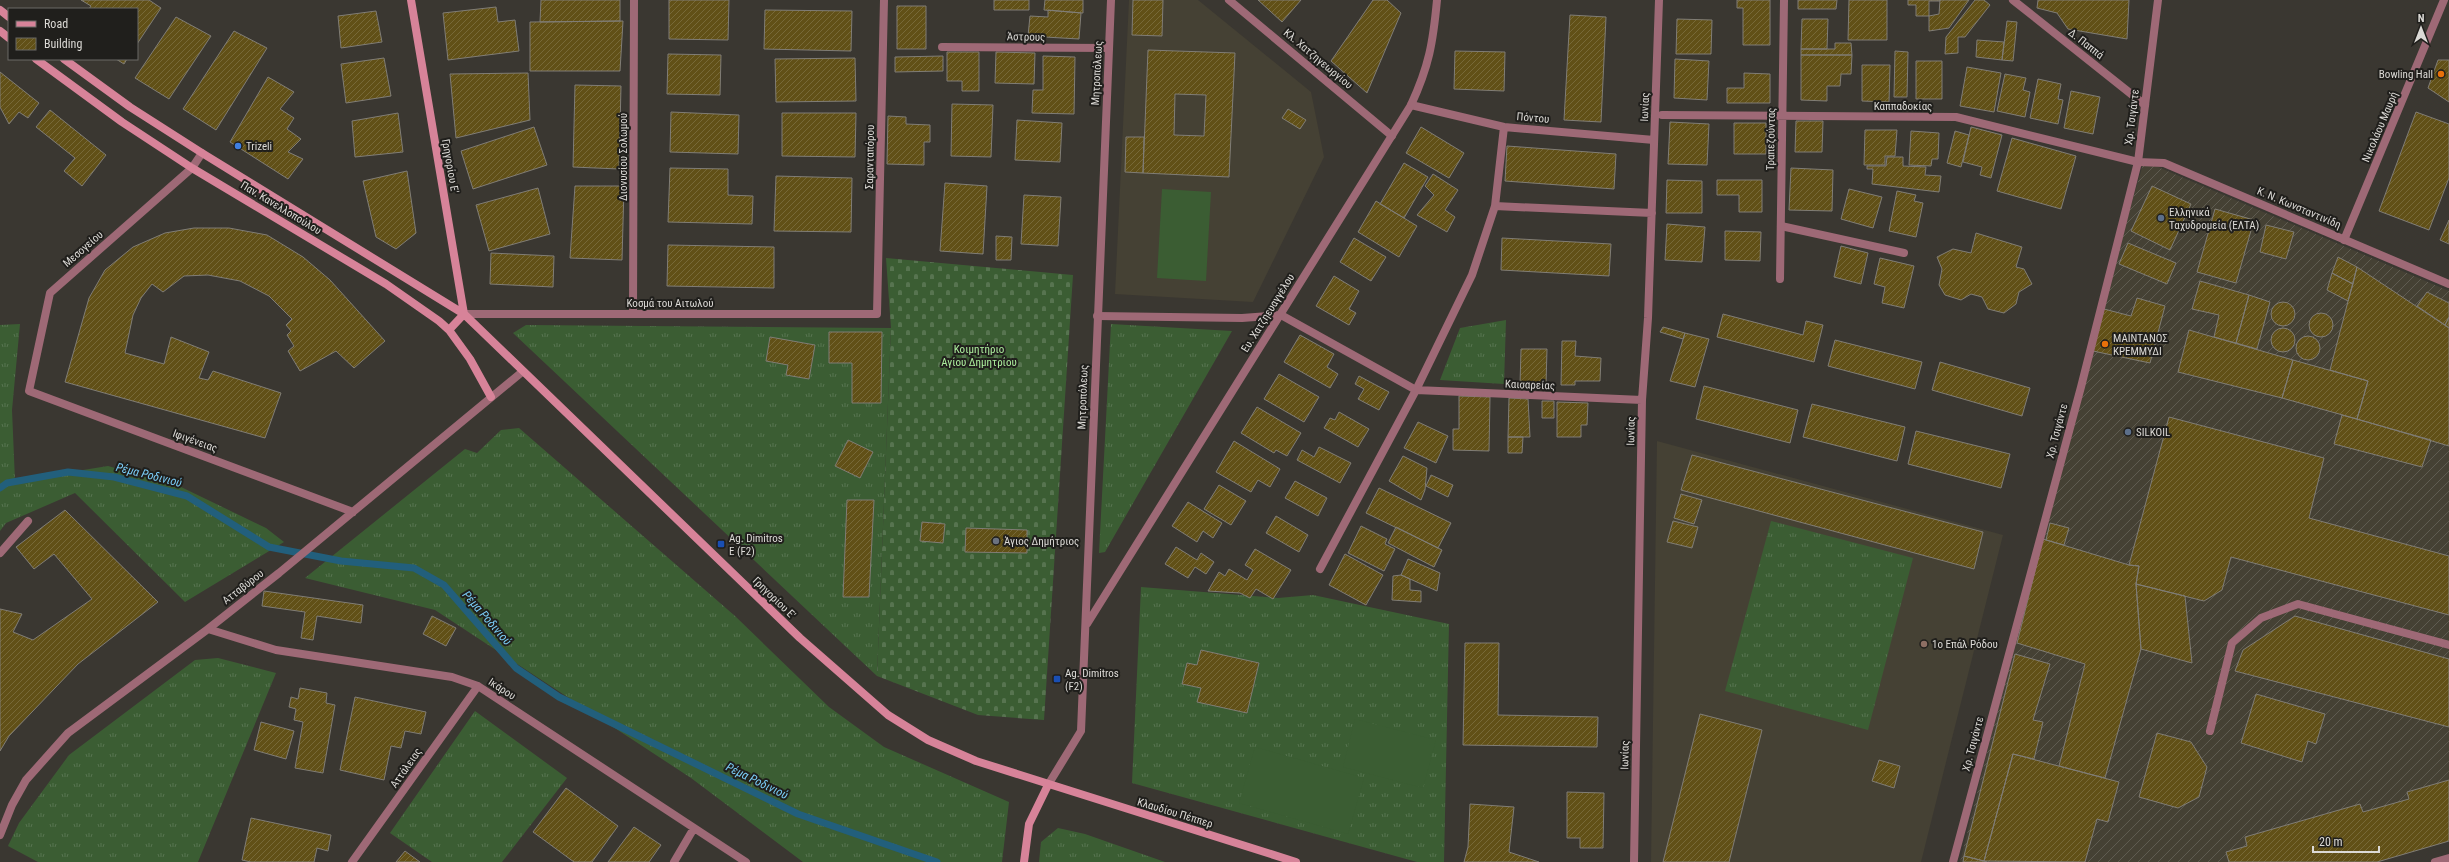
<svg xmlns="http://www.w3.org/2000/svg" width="2449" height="862" font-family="'Roboto Condensed',sans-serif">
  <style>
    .built { fill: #454134 }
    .industrial { fill: url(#industrial-furrows) }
    .grass { fill: url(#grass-tufts) }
    .cemetery { fill: url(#cemetery-stones) }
    .pitch { fill: #3b5d33 }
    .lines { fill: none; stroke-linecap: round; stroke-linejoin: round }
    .stream { stroke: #225f7c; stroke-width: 7 }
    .building { fill: url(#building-hatch); stroke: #807d76; fill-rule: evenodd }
    .service { stroke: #9e6976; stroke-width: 8 }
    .minor { stroke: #9e6976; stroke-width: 8 }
    .tertiary { stroke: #9e6976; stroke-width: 8 }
    .secondary { stroke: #d78399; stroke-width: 8 }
    .food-dot { fill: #e8710a; stroke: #201f1c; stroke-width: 1.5 }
    .shop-dot { fill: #3f7fe0; stroke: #201f1c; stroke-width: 1.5 }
    .service-dot { fill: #5c6f8a; stroke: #201f1c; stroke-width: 1.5 }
    .worship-dot { fill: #6b7280; stroke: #201f1c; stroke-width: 1.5 }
    .transit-dot { fill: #1a4fb4; stroke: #201f1c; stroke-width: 1.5 }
    .education-dot { fill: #8d6e63; stroke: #201f1c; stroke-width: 1.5 }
    .labels { text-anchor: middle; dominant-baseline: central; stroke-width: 4; stroke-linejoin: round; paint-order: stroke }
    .street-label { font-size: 11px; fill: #dcdad6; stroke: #201f1c }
    .poi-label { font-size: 11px; fill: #dcdad6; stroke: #201f1c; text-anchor: start }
    .park-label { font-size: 11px; fill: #adef9e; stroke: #201f1c }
    .water-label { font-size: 12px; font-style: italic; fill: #7bcef9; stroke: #201f1c }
  </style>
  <defs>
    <pattern id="industrial-furrows" width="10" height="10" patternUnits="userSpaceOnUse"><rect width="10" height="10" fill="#454134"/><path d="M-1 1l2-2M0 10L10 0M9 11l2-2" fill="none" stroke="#5f5c51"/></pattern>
    <pattern id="grass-tufts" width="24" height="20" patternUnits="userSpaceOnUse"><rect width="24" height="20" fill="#3b5d33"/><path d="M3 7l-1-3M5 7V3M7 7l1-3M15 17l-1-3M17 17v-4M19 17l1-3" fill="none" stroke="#577450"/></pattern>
    <pattern id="cemetery-stones" width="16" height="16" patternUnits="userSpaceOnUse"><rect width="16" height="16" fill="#3b5d33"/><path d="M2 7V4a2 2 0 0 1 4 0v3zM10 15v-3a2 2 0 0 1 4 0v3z" fill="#577450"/></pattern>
    <pattern id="building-hatch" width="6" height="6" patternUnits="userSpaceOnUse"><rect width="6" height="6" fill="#615017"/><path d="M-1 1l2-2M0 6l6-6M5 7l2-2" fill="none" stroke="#776938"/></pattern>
  </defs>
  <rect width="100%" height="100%" fill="#3a3731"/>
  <path class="built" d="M1129,0H1198L1311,92L1324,157L1253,302L1115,294Z
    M1657,441L2003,535L1921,862H1651Z"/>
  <path class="industrial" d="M2144,161L2449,291V820L2304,862H1960L2076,393Z"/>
  <path class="grass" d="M1506,320L1504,384L1440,380L1460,328Z
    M20,324L12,410L15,481L108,466L181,487L266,528L284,542L185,602L75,493L6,523L0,531V325Z
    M1111,324L1232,331L1105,552L1099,553Z
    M526,325L891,328L877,676L513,333Z
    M519,428L735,616L829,707L884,747L1009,802L1002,862H803L691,778L435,610L305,578L465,449L477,453L501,430Z
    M1771,521L1913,558L1868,730L1725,691Z
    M1141,587L1278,598L1313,595L1449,624L1444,862H1417L1132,783Z
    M218,658L276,673L198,862H38L8,846L19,823L69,755L195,660Z
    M475,711L567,778L502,862H432L390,833Z
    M1058,828L1085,834L1165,862H1039L1041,842Z"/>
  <path class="cemetery" d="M886,258L1073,275L1044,720L978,715L877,676L891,328Z"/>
  <path class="pitch" d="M1162,189L1211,192L1206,281L1157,278Z
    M1355,719L1436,740L1423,788L1343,767Z
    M1255,747L1364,778L1348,834L1239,803Z"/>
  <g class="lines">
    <path class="stream" d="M0,488L7,483L68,472L114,477L187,496L269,547L341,561L414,568L444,585L516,668L559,697L798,814L937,862"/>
  </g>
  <path class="building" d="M81,0H149L161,8L137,44V9H89L91,6Z
    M541,0H620V21L540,22Z
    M669,0H729L728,40L669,39Z
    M994,0H1029V10H994Z
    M1045,0H1083V13L1044,10Z
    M1133,0H1163L1162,36L1132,35Z
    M1258,0H1301L1282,22Z
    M1373,0H1387L1401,13L1367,93L1331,61Z
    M1737,0H1770V45H1743V8H1737Z
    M1798,0H1837L1836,9H1798Z
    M1849,0H1887V40H1848Z
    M1908,0H1940V1H1929V16H1916V5H1908Z
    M1969,0L1949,28L1929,31V16L1939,14L1940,0Z
    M1975,0H1984L1990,5L1965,37H1958V53L1945,54L1946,37Z
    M2038,0H2129L2127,39L2068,29L2057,13L2037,8Z
    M897,6H926V49H897Z
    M496,7L498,22L515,20L519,51L448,60L443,13Z
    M765,10L852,11L851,51L764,49Z
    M1048,10L1081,13L1079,39L1028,36L1030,16L1048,17Z
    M376,11L382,42L341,48L338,16Z
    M1570,15L1606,17L1601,122L1564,120Z
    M176,17L211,36L169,99L135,78Z
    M1677,19L1712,20L1711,54H1676Z
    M1802,19H1828L1827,49H1801Z
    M623,21L620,71H530V22Z
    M2007,21L2017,22L2013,61L2002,60Z
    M234,31L267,48L216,130L183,109Z
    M1977,40L2004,42L2002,60L1976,57Z
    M1835,43H1851L1852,55H1801V49H1835Z
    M1148,50L1235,53L1229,177L1143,173ZM1175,94L1206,95L1204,136L1174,135Z
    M1455,51L1505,52L1504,91L1454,89Z
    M1895,51L1908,52L1907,97H1894Z
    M947,52H979V91H962V81H947Z
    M996,52L1035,53L1034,84L995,83Z
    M668,54L721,55L720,95L667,94Z
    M1801,55H1852L1851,74H1841L1840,86H1827V101L1801,100Z
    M943,56V71L895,72V57Z
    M1043,56L1075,57L1074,114L1032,113L1033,90H1043Z
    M384,58L391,96L346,103L341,64Z
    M855,58L856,101L776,102L775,59Z
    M116,59H127L124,64Z
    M1675,59L1709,61L1707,100L1674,98Z
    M2438,60H2449V102L2428,88Z
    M1916,61H1942V99H1916Z
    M1862,65H1890L1889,102L1862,101Z
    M1967,67L2001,73L1994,112L1960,106Z
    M0,72L39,103L28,118L19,112L9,124L0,107Z
    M528,73L530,120L456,138L450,74Z
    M1744,73L1770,74V103H1727V88H1744Z
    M2005,74L2026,78L2023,90L2030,92L2025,117L1997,111Z
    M268,77L294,92L280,109L294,118L287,129L301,139L288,152L303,159L288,179L230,142Z
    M2038,79L2061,84L2058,99L2063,100L2058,124L2030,118Z
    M575,85L621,86L619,169L573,167Z
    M2071,91L2100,97L2093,134L2064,128Z
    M952,104L993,105L991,157L951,156Z
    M1288,109L1306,120L1300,129L1282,118Z
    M50,110L106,155L82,186L64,171L75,158L36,127Z
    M671,112L739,115L738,154L670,152Z
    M2416,112L2449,124V178L2429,230L2379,211Z
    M398,113L403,152L355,157L352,121Z
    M782,113H856L855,157L782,156Z
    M888,116L906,117V124L930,125V142H924V165L887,164Z
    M1017,120L1062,123L1060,162L1015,160Z
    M1796,121H1823L1822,152H1795Z
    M1670,122L1709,124L1707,165L1668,164Z
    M1734,123H1766V154H1734Z
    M534,127L547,165L473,189L461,151Z
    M1421,127L1464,153L1449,178L1406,153Z
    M1971,127L2002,135L1991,178L1980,175L1982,167L1963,162Z
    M1865,130H1897L1895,156H1885V165H1864Z
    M1911,131L1939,133L1938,159H1932L1931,166L1909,165Z
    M1955,131L1969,135L1961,167L1947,163Z
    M1126,137H1144L1143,173L1125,172Z
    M2012,138L2076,156L2061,209L1997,191Z
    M1507,146L1616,154L1614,189L1505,181Z
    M1887,157H1903V166L1926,167L1925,175L1941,176L1939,192L1872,184L1873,169H1867V166H1886Z
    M1404,163L1428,177L1404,218L1380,204Z
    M670,168L728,169V195L753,196L752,224L668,222Z
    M1791,168L1833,170L1832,211L1789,210Z
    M407,171L416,233L396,249L376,237L363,181Z
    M1433,174L1458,190L1445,210L1455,217L1447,232L1417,215L1434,195L1425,186Z
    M776,176L852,178L851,232L774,231Z
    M1667,180L1702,181V213H1666Z
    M1717,180H1762V212H1739V195H1717Z
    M945,183L987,186L983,254L940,251Z
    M575,186H624L622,260L570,258Z
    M2152,186L2191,204L2170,250L2131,231Z
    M538,188L550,234L489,251L476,205Z
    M1849,189L1882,197L1873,228L1841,219Z
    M1897,191L1916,195L1914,201L1923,203L1916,237L1889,231Z
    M1024,195L1061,197L1058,246L1021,244Z
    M1376,201L1417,226L1399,257L1358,232Z
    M2215,209L2254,220L2236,283L2197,272Z
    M2449,220V244L2440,240Z
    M1667,224L1705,227L1702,262L1665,260Z
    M2266,225L2294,232L2286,259L2260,252Z
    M194,228H229L267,235L303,257L330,280L385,341L354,368L336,351L300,371L288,351L294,346L287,335L291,331L286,325L292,319L269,296L240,281L208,275L184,276L163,292L152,284L141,298L133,315L125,353L164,364L171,337L209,352L199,378L208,380L213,371L281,393L265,438L65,382L89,298L105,270L133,247L165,233Z
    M1725,231L1761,232L1760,261L1725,260Z
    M1976,233L2022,247L2016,267L2024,269L2032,284L2019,292L2016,304L2004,313L1988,309L1982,297L1971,294L1961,300L1945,295L1939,285L1942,269L1937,257L1953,249L1971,253Z
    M996,236L1012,237L1011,260H996Z
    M1354,238L1386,257L1371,281L1340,262Z
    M1502,238L1611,244L1609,276L1501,270Z
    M2128,243L2176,263L2167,284L2119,264Z
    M668,245L774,247V288L667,286Z
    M1841,246L1868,253L1861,284L1834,277Z
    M491,253L554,256L553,287L490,284Z
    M2338,257L2357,267L2353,284L2332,273Z
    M1880,258L1914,266L1904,308L1882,303L1885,287L1874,284Z
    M2357,267L2449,328V446L2357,419L2368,381L2330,370Z
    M2332,273L2353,284L2348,301L2327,290Z
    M1334,276L1359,291L1349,309L1356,313L1349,325L1316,306Z
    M2200,281L2249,295L2236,343L2214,337L2219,315L2192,309Z
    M2427,292L2449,303V317L2445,325L2417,306Z
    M2249,295L2270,302L2257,349L2236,343Z
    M2137,298L2165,306L2150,363L2093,351L2104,309L2131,316Z
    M2271 314a12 12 0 1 1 24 0a12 12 0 1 1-24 0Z
    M2309 325a12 12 0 1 1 24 0a12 12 0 1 1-24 0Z
    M1723,314L1803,335L1806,321L1823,325L1814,362L1717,337Z
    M2449,317V328L2445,325Z
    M1663,327L1685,333L1683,339L1660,332Z
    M2271 340a12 12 0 1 1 24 0a12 12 0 1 1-24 0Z
    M2189,330L2293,360L2282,398L2178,372Z
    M829,332H882L881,403H852V363H829Z
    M1685,333L1709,339L1695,387L1670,381Z
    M1300,335L1334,354L1327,367L1338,374L1330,388L1284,362Z
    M2296 348a12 12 0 1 1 24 0a12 12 0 1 1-24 0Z
    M770,337L815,345L809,379L786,375L788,365L766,361Z
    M1835,340L1922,362L1915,389L1828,366Z
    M1562,341H1576L1575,356L1601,358L1600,381H1575V385H1561Z
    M1521,349H1547L1546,385H1520Z
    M2293,360L2368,381L2357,419L2282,398Z
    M1940,362L2030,388L2022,416L1932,390Z
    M1279,374L1319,397L1304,422L1264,399Z
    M1359,376L1389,392L1379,410L1358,399L1364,389L1355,384Z
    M1704,386L1798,410L1790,443L1696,419Z
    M1459,396L1490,397L1489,451L1453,450V429H1459Z
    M1509,398L1528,399L1530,437H1508Z
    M1542,401H1554V418H1542Z
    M1557,402L1588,403L1587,425H1581V437H1557Z
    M1812,404L1905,427L1897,461L1803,437Z
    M1257,407L1301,433L1287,456L1276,450L1274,453L1241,433Z
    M1339,412L1369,429L1358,447L1324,428L1330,418L1335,420Z
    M2342,415L2431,440L2422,467L2334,444Z
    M2169,417L2324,458L2309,518L2449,556V615L2231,557L2222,590L2204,601L2136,584L2139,566L2129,565Z
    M1418,422L1448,436L1436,463L1404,448Z
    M1916,431L2010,454L2001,488L1908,464Z
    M1508,437H1523L1522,453H1508Z
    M848,440L873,452L860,478L835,466Z
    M1234,441L1280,469L1270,487L1258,480L1251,492L1216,472Z
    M1319,447L1351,463L1340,483L1297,460L1302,450L1314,457Z
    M1692,455L1983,532L1974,569L1681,490Z
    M1403,456L1427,468L1425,490L1421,500L1389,481Z
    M1431,475L1453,485L1448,497L1426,486Z
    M1295,481L1327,498L1318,516L1285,498Z
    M1219,485L1246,501L1231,525L1204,509Z
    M1379,488L1451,523L1438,548L1366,513Z
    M1681,494L1702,500L1694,524L1674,518Z
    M847,500H874L869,597H843Z
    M1188,502L1222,523L1213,538L1203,531L1197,542L1172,526Z
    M65,510L158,602L78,664L9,736L0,751V609L22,614L13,632L33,640L92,599L54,554L34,569L16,547Z
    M1276,516L1308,535L1299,552L1266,533Z
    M1673,521L1698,527L1692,548L1667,542Z
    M922,522L945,524L943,543L920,541Z
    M2050,523L2069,528L2064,545L2046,540Z
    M1361,526L1387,539L1385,544L1395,549L1384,571L1348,553Z
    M1396,527L1442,550L1434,567L1388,543Z
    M966,528L1027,530V553L965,552Z
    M2043,539L2129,565L2139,566L2136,584L2141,649L2105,778L2059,766L2085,664L2017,643Z
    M1176,547L1197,560L1201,553L1214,562L1206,574L1195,567L1188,578L1165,564Z
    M1255,549L1291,570L1273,599L1256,589L1250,598L1240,593L1208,591L1219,572L1225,576L1229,569L1247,580L1253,570L1245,565Z
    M1345,554L1383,575L1366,605L1329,585Z
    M1408,559L1440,573L1437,591L1401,575Z
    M1401,575L1410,579V590L1421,591V602L1392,600L1393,576Z
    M2136,584L2185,596L2192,663L2141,649Z
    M264,591L363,605L361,623L317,616L313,640L301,638L305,612L262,606Z
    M432,616L456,628L446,646L423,634Z
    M2295,616L2449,659V727L2235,671L2243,650Z
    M1465,643H1499L1498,715L1598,717L1597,747L1463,745Z
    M1201,650L1259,663L1247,713L1197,702L1201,688L1182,684L1187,663L1197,665Z
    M2015,654L2050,664L2033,720L2043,722L2034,759L2013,754L1984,861L1964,856Z
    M300,688L327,693L326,703L335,705L323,773L295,768L303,722L294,720L296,709L289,707L291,697L298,699Z
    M2256,694L2325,714L2316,744L2308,741L2302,762L2241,743Z
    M355,697L426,712L421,734L405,731L401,748L391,746L384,780L340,770Z
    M1700,714L1762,730L1729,862H1663Z
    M261,722L294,731L286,759L254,750Z
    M2157,733L2191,742L2207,767L2199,797L2178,808L2139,797Z
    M2013,754L2119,782L2108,822L2097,819L2085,862L1984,861Z
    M1879,760L1900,766L1894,788L1872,781Z
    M2449,780V841L2377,862H2229L2226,852L2247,846L2245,837L2360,804L2363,812L2409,799L2407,792Z
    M566,788L618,826L592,862H574L533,832Z
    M1567,792L1604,793L1603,848H1580V838H1567Z
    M1470,804L1514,807L1509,852L1539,862H1464L1468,847Z
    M251,818L331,835L328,851L317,848L314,862H251L242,860Z
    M634,827L661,845L649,862H608Z
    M405,851L420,862H396Z
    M1964,856L1984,861L1987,862H1963Z"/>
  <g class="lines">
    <path class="service" d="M942,47L1109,48
      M1781,226L1904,253
      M2210,731L2232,643L2261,618L2298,604L2449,645"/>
    <path class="minor" d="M1229,0L1392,136
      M2013,0L2145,105
      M1411,105L1504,127L1654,140
      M1662,115L1956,117L2138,162L2164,163L2449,284
      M202,153L192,168L50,293L29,391L353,512
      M1495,206L1652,213
      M2344,240L2444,0
      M1780,279L1784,0
      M464,314H877L884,0
      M633,314L634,0
      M1097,316L1242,318L1281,315L1416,390L1642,400
      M0,553L28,521
      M1320,569L1416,390L1472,275L1495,206L1504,127
      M208,629L276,650L452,677L478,686L746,862
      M0,835L12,805L26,780L68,733L208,629L279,573L522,372
      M352,862L478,686
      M674,862L694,828
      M1634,862L1642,400L1648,318L1659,0"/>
    <path class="tertiary" d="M1087,624L1411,105C1429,66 1433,43 1437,0
      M1048,785L1081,731L1111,0
      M1953,862L2081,387L2138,162L2158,0
      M2435,862L2449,858"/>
    <path class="secondary" d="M411,0L464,314
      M0,10L9,17
      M0,31L9,38
      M36,59L122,122L192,168L386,284L439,321L449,330L470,359L491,397
      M64,59L130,107L202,153L464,314L800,638L888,715L928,740L976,761L1296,862
      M449,330L464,314
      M1024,862L1029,824L1048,785"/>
  </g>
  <g class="food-dot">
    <circle cx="2441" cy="74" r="4"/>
    <circle cx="2105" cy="344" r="4"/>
  </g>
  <circle class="shop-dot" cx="238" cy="146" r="4"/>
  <g class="service-dot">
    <circle cx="2161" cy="218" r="4"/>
    <circle cx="2128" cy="432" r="4"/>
  </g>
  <circle class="worship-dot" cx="996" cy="541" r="4"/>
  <g class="transit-dot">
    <rect x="717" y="540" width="8" height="8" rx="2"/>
    <rect x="1053" y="675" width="8" height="8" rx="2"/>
  </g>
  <circle class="education-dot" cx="1924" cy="644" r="4"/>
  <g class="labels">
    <g class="street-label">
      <text transform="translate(1026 37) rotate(1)">Άστρους</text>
      <text transform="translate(2086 44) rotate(38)">Δ. Παππά</text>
      <text transform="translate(1318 59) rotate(40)">Κλ. Χατζηγεωργίου</text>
      <text transform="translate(1097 73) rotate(-87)">Μητροπόλεως</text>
      <text x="1903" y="106">Καππαδοκίας</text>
      <text transform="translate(1645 107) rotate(-88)">Ιωνίας</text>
      <text transform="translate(2132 117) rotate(-83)">Χρ. Τσιγάντε</text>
      <text transform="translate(1533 118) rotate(5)">Πόντου</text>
      <text transform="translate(2380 127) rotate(-67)">Νικολάου Μαυρή</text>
      <text transform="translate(1771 139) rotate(-89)">Τραπεζούντας</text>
      <text transform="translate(623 157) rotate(-90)">Διονυσίου Σολωμού</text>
      <text transform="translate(870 157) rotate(-89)">Σαρανταπόρου</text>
      <text transform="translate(450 166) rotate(80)">Γρηγορίου Ε'</text>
      <text transform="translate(281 208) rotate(31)">Παν. Κανελλοπούλου</text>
      <text transform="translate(2299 208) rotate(23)">Κ. Ν. Κωνσταντινίδη</text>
      <text transform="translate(83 249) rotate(-41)">Μεσογείου</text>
      <text x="670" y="303">Κοσμά του Αιτωλού</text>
      <text transform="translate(1268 313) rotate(-58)">Ευ. Χατζηευαγγέλου</text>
      <text transform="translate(1530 385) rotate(2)">Καισαρείας</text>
      <text transform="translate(1083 397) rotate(-88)">Μητροπόλεως</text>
      <text transform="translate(1631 431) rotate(-89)">Ιωνίας</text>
      <text transform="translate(2057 431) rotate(-75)">Χρ. Τσιγάντε</text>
      <text transform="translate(195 441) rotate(20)">Ιφιγένειας</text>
      <text transform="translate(243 587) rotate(-38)">Ατταβύρου</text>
      <text transform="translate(774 598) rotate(44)">Γρηγορίου Ε'</text>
      <text transform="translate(502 689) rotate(33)">Ικάρου</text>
      <text transform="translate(1973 744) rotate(-75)">Χρ. Τσιγάντε</text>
      <text transform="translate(1625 755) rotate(-89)">Ιωνίας</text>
      <text transform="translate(406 768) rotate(-55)">Αττάλειας</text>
      <text transform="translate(1175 813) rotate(17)">Κλαυδίου Πέππερ</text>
    </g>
    <g class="poi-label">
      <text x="2433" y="74" text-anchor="end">Bowling Hall</text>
      <text x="246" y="146">Trizeli</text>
      <text x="2169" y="212">Ελληνικά<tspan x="2169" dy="13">Ταχυδρομεία (ΕΛΤΑ)</tspan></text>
      <text x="2113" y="338">ΜΑΙΝΤΑΝΟΣ<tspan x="2113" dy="13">ΚΡΕΜΜΥΔΙ</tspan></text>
      <text x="2136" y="432">SILKOIL</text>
      <text x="729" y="538">Ag. Dimitros<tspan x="729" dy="13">E (F2)</tspan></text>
      <text x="1004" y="541">Άγιος Δημήτριος</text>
      <text x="1932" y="644">1ο Επάλ Ρόδου</text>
      <text x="1065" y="673">Ag. Dimitros<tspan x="1065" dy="13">(F2)</tspan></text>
    </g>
    <g class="park-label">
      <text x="979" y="349">Κοιμητήριο<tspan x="979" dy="13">Αγίου Δημητρίου</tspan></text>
    </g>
    <g class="water-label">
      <text transform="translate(149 475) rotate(14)">Ρέμα Ροδινιού</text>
      <text transform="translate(487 618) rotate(49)">Ρέμα Ροδινιού</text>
      <text transform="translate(757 781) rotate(26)">Ρέμα Ροδινιού</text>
    </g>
  </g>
  <rect x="8" y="8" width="130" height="52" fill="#201f1c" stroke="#6b6a66"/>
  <rect x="16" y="21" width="20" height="6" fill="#d78399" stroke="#6b6a66"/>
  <text x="44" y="28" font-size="12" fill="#dcdad6">Road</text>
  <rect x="16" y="38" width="20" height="12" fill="url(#building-hatch)" stroke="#6b6a66"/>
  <text x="44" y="48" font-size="12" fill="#dcdad6">Building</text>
  <g transform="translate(2421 28)" stroke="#201f1c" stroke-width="3" paint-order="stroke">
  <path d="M0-3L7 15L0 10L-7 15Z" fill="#dcdad6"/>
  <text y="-6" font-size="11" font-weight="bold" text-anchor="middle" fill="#dcdad6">N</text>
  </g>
  <path d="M2313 846v6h66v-6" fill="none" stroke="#dcdad6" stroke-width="2"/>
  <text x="2319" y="846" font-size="12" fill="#dcdad6" stroke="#201f1c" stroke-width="3" paint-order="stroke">20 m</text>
</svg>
